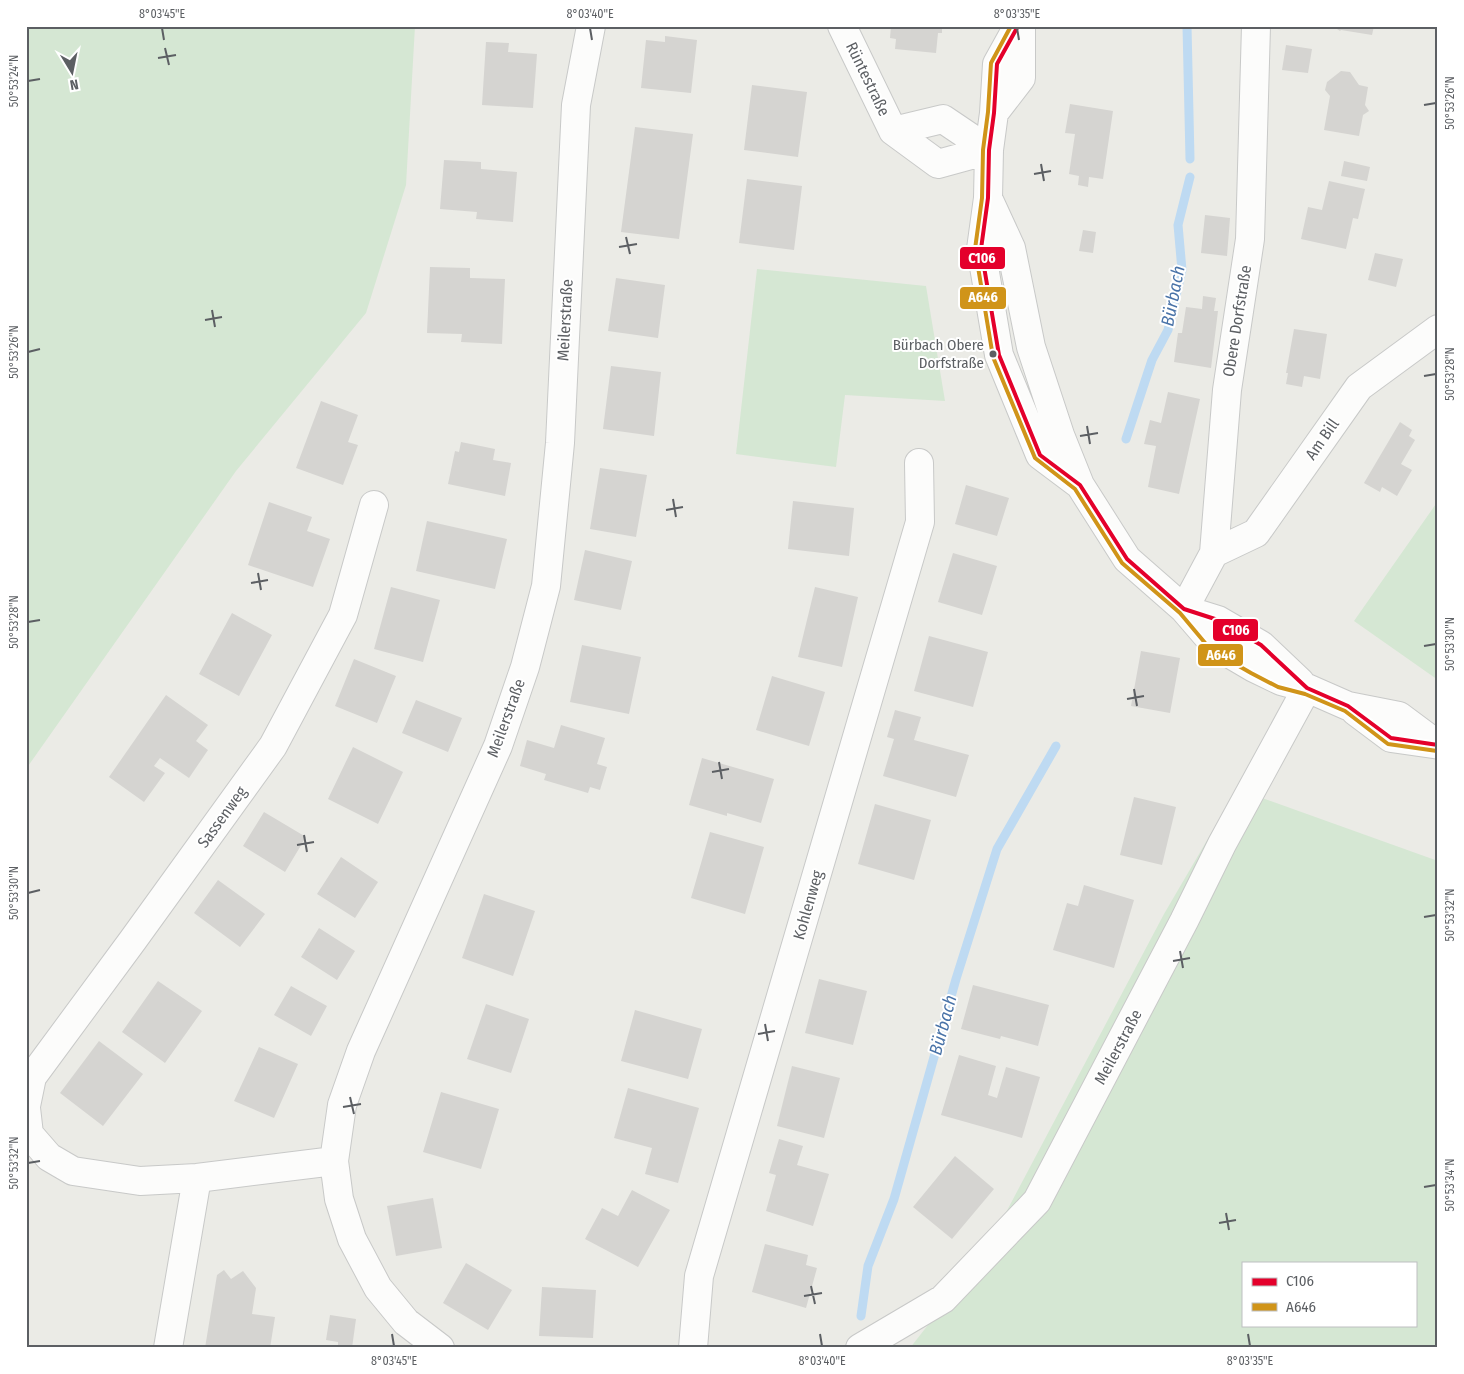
<svg xmlns="http://www.w3.org/2000/svg" width="1464" height="1374" font-family="'Fira Sans Condensed',sans-serif">
  <style>
    .green { fill: #d5e7d3; fill-rule: evenodd }
    .lines { fill: none; stroke-linecap: round; stroke-linejoin: round }
    .stream { stroke: #bedaf2; stroke-width: 9 }
    .building { fill: #d5d4d1 }
    .minor-casing { stroke: #c8c9c8; stroke-width: 30 }
    .minor { stroke: #fcfcfb; stroke-width: 28 }
    .bus-1-casing { stroke: #fff; stroke-width: 8 }
    .bus-2-casing { stroke: #fff; stroke-width: 8 }
    .bus-1 { stroke: #e4002b; stroke-width: 4 }
    .bus-2 { stroke: #d09419; stroke-width: 4 }
    .ticks { fill: none; stroke: #5c5f63; stroke-width: 2 }
    .bus-dot { fill: #5c5f63; stroke: #fff; stroke-width: 2 }
    .labels { text-anchor: middle; dominant-baseline: central; stroke-width: 4; stroke-linejoin: round; paint-order: stroke }
    .bus-label { font-size: 15px; fill: #5c5f63; stroke: #fff; text-anchor: end }
    .street-label { font-size: 16px; fill: #5c5f63; stroke: #fff }
    .water-label { font-size: 18px; font-style: italic; fill: #4973a8; stroke: #fff }
    .line-badge { stroke: #fff; stroke-width: 2 }
    .badge-label { font-size: 14px; text-anchor: middle; font-weight: bold; fill: #fff }
    .neatline { fill: none; stroke: #5c5f63; stroke-width: 2 }
    .ticks-label { font-size: 12px; text-anchor: middle; fill: #5c5f63 }
  </style>
  <rect width="100%" height="100%" fill="#ebebe6"/>
  <path class="green" d="M26,26H415L406,185L366,313L236,471L26,769Z
    M757,269L926,286L945,401L845,395L836,467L736,454Z
    M1438,501V680L1354,621Z
    M1237,789L1438,861V1348H910L985,1252L1164,914ZM1243,1263H1415V1325H1243Z"/>
  <g class="lines">
    <path class="stream" d="M1187,26L1190,159
      M1126,439L1152,360L1168,330L1182,270L1178,225L1190,177
      M861,1316L868,1266L894,1199L956,979L997,849L1056,746"/>
  </g>
  <path class="building" d="M891,26H942V33H938L936,53L895,49L896,39L890,38Z
    M1338,26H1374L1372,35L1341,30L1340,31L1337,29Z
    M665,36L697,40L691,93L641,88L646,40L665,42Z
    M486,42L509,43L508,52L537,54L533,108L482,105Z
    M1286,45L1312,49L1308,73L1282,70Z
    M1341,71L1350,72L1359,85L1368,87L1365,105L1369,111L1363,115L1359,136L1324,130L1330,96L1325,90L1327,82Z
    M752,85L807,92L798,157L744,150Z
    M1070,104L1113,111L1103,179L1089,177L1088,187L1078,185L1079,176L1069,174L1075,134L1065,133Z
    M635,127L693,134L679,239L621,232Z
    M444,160L481,162V169L517,172L513,222L476,219L477,212L440,209Z
    M1344,161L1370,167L1367,181L1341,176Z
    M747,179L802,186L794,250L739,243Z
    M1329,181L1365,189L1358,219L1353,218L1346,249L1301,239L1308,207L1322,210Z
    M1205,215L1230,218L1227,256L1201,253Z
    M1083,230L1096,232L1093,253L1079,251Z
    M1375,253L1403,259L1396,287L1368,280Z
    M430,267L470,268V278L505,279L502,344L461,342L462,334L427,333Z
    M616,278L665,285L658,338L608,331Z
    M1203,296L1216,298L1214,311H1218L1211,368L1174,362L1178,333H1182L1186,307L1202,309Z
    M1294,329L1327,334L1320,379L1304,376L1302,387L1286,384L1288,373H1286Z
    M611,366L661,372L654,436L603,429Z
    M1168,392L1200,399L1179,494L1148,487L1156,446L1144,444L1150,420L1161,423Z
    M321,401L358,415L348,442L358,445L343,485L296,468Z
    M1400,422L1412,430L1409,436L1415,440L1401,464L1412,470L1397,496L1382,487L1380,492L1364,483Z
    M461,442L495,449L493,460L511,463L505,496L448,484L455,451L459,452Z
    M600,468L647,475L636,537L590,529Z
    M966,485L1009,498L997,536L955,524Z
    M793,501L854,508L849,556L788,549Z
    M269,502L312,517L307,531L330,539L313,587L248,565Z
    M427,521L507,539L495,589L416,571Z
    M585,550L632,561L621,610L574,600Z
    M953,553L997,566L982,615L938,602Z
    M391,587L440,600L423,662L374,649Z
    M815,587L858,597L842,667L798,657Z
    M232,613L272,635L239,696L199,674Z
    M929,636L988,652L973,707L914,691Z
    M582,645L641,657L629,714L570,702Z
    M1141,651L1180,658L1170,713L1131,706Z
    M354,659L396,676L377,723L335,706Z
    M772,676L825,692L809,746L756,730Z
    M166,695L208,725L196,741L208,750L189,778L160,758L154,766L165,773L144,802L109,777Z
    M416,700L462,718L448,752L402,733Z
    M895,710L921,717L914,740L969,755L956,797L883,776L894,739L887,737Z
    M561,725L605,738L597,764L607,767L600,790L590,787L588,793L544,780L546,774L520,766L527,740L554,748Z
    M353,747L403,772L378,824L328,799Z
    M702,758L774,779L761,823L727,813V816L689,805Z
    M1134,797L1176,807L1162,865L1120,855Z
    M875,804L931,820L914,880L858,864Z
    M264,812L306,837L285,872L243,846Z
    M710,832L764,847L745,914L691,898Z
    M341,857L378,882L355,918L317,894Z
    M218,880L265,914L240,947L194,913Z
    M1084,885L1134,900L1114,968L1053,950L1067,903L1078,906Z
    M484,894L535,911L513,976L462,958Z
    M319,928L355,951L337,980L301,957Z
    M819,979L867,991L853,1045L805,1033Z
    M158,981L202,1011L165,1063L122,1032Z
    M973,985L1049,1005L1038,1046L1001,1036L1000,1039L961,1029Z
    M291,986L327,1006L311,1036L274,1015Z
    M486,1004L529,1019L511,1073L467,1059Z
    M635,1010L702,1029L688,1079L621,1061Z
    M99,1041L143,1074L103,1126L60,1093Z
    M259,1047L298,1064L274,1118L234,1101Z
    M959,1055L996,1066L988,1095L997,1098L1006,1067L1040,1077L1022,1138L941,1115Z
    M792,1066L840,1078L824,1138L777,1126Z
    M628,1088L699,1108L678,1183L645,1174L652,1148L614,1138Z
    M441,1092L499,1109L481,1169L423,1152Z
    M779,1139L803,1146L797,1165L829,1174L813,1226L766,1211L776,1175L769,1173Z
    M955,1156L994,1189L952,1239L913,1207Z
    M632,1190L670,1210L638,1267L585,1239L602,1208L618,1216Z
    M433,1198L442,1248L396,1256L387,1206Z
    M765,1244L808,1255L806,1265L817,1268L806,1308L752,1292Z
    M466,1263L512,1290L488,1330L443,1303Z
    M224,1270L231,1279L243,1271L256,1288L252,1314L275,1317L270,1348H205L217,1275Z
    M542,1287L596,1290L593,1338L539,1336Z
    M330,1315L356,1319L352,1348H338V1342L326,1340Z"/>
  <g class="lines">
    <g class="minor-casing">
      <path id="minor" d="M842,26L893,131L938,164L989,150
        M1018,26L997,64L994,113L989,150L988,198L981,249L999,355L1040,455L1080,485
        M994,113L1021,78V26
        M893,131L943,119L989,150
        M988,198L1011,248L1031,347L1060,435L1080,485L1127,559L1184,609L1215,645L1254,668L1281,681L1307,688L1348,706L1399,716L1438,745
        M1214,553L1256,533L1359,387L1438,329
        M1184,609L1214,553L1227,390L1250,239L1256,26
        M1186,610L1218,620L1261,645L1300,682
        M1355,711L1391,738L1433,744
        M26,1106L32,1077L133,940L273,746L343,615L374,505
        M26,1108L29,1134L49,1157L73,1171L140,1181L197,1178L334,1161
        M168,1348L197,1178
        M440,1348L406,1322L378,1288L352,1239L339,1199L334,1161L342,1105L361,1051L498,746L525,667L546,586L560,443L576,105L591,26
        M693,1348L699,1276L920,522L919,463
        M860,1348L943,1299L1037,1201L1184,921L1222,844L1307,688"/>
    </g>
    <use href="#minor" class="minor"/>
    <g class="bus-1-casing">
      <path id="bus-1" d="M1018,26L997,64L994,113L989,150L988,198L981,249L999,355L1040,455L1080,485L1127,559L1184,609L1218,620L1261,645L1307,688L1348,706L1391,738L1438,745"/>
    </g>
    <g class="bus-2-casing">
      <path id="bus-2" d="M1011,26L991,63L988,112L983,150L982,198L975,249L993,357L1035,458L1075,489L1122,563L1180,613L1211,650L1251,673L1278,687L1305,694L1345,711L1388,744L1437,751"/>
    </g>
    <use href="#bus-1" class="bus-1"/>
    <use href="#bus-2" class="bus-2"/>
  </g>
  <path class="ticks" d="M162,28L164,40M590,28L592,40M1017,28L1019,40M165,48L169,65M158,58L176,55M28,81L40,79M1424,105L1436,103M1041,164L1044,181M1034,174L1051,171M626,237L630,254M619,247L637,244M212,310L215,327M205,320L222,317M28,352L40,349M1424,376L1436,374M1087,426L1090,444M1080,436L1098,433M673,499L676,517M666,510L683,507M258,573L261,590M251,583L268,580M28,622L40,620M1424,646L1436,644M1134,689L1137,706M1127,699L1144,696M719,762L722,779M712,772L729,769M304,835L307,852M297,845L314,842M28,893L40,890M1424,917L1436,915M1180,951L1183,968M1173,961L1190,958M765,1024L768,1041M758,1034L775,1031M350,1097L354,1114M343,1107L361,1104M28,1163L40,1161M1424,1187L1436,1185M1226,1213L1229,1230M1219,1223L1236,1220M811,1286L815,1304M804,1296L822,1293M392,1334L394,1346M820,1334L822,1346M1248,1334L1250,1346"/>
  <circle class="bus-dot" cx="993" cy="354" r="4.5"/>
  <g class="labels">
    <g class="bus-label">
      <text x="984" y="345">Bürbach Obere<tspan x="984" dy="18">Dorfstraße</tspan></text>
    </g>
    <g class="street-label">
      <text transform="translate(868 79) rotate(64)">Rüntestraße</text>
      <text transform="translate(565 320) rotate(-87)">Meilerstraße</text>
      <text transform="translate(1237 321) rotate(-81)">Obere Dorfstraße</text>
      <text transform="translate(1322 439) rotate(-55)">Am Bill</text>
      <text transform="translate(506 718) rotate(-70)">Meilerstraße</text>
      <text transform="translate(222 817) rotate(-54)">Sassenweg</text>
      <text transform="translate(808 905) rotate(-74)">Kohlenweg</text>
      <text transform="translate(1118 1047) rotate(-62)">Meilerstraße</text>
    </g>
    <g class="water-label">
      <text transform="translate(1173 296) rotate(-79)">Bürbach</text>
      <text transform="translate(943 1025) rotate(-75)">Bürbach</text>
    </g>
  </g>
  <g class="line-badge">
    <rect x="959" y="246" width="47" height="24" rx="5" fill="#e4002b"/>
    <rect x="959" y="286" width="48" height="24" rx="5" fill="#d09419"/>
    <rect x="1212" y="618" width="47" height="24" rx="5" fill="#e4002b"/>
    <rect x="1197" y="643" width="47" height="24" rx="5" fill="#d09419"/>
  </g>
  <g class="badge-label">
    <text x="982" y="263">C106</text>
    <text x="983" y="302">A646</text>
    <text x="1236" y="635">C106</text>
    <text x="1221" y="660">A646</text>
  </g>
  <rect width="1464" height="1374" fill="none" stroke="#ffffff" stroke-width="55"/>
  <rect x="1242" y="1262" width="175" height="65" fill="#ffffff" stroke="#bebfc1"/>
  <rect x="1252" y="1278" width="25" height="8" fill="#e4002b" stroke="#bebfc1"/>
  <text x="1286" y="1286" font-size="15" fill="#5c5f63">C106</text>
  <rect x="1252" y="1303" width="25" height="8" fill="#d09419" stroke="#bebfc1"/>
  <text x="1286" y="1312" font-size="15" fill="#5c5f63">A646</text>
  <g transform="translate(72 72) rotate(170)" stroke="#ffffff" stroke-width="4" paint-order="stroke">
  <path d="M0-4L9 19L0 12L-9 19Z" fill="#5c5f63"/>
  <text y="-8" font-size="14" font-weight="bold" text-anchor="middle" fill="#5c5f63">N</text>
  </g>
  <rect x="28" y="28" width="1408" height="1318" class="neatline"/>
  <g class="ticks-label">
    <text x="162" y="18">8°03'45"E</text>
    <text x="590" y="18">8°03'40"E</text>
    <text x="1017" y="18">8°03'35"E</text>
    <text transform="translate(14 81) rotate(-90)" y="4">50°53'24"N</text>
    <text transform="translate(1450 103) rotate(-90)" y="4">50°53'26"N</text>
    <text transform="translate(14 352) rotate(-90)" y="4">50°53'26"N</text>
    <text transform="translate(1450 374) rotate(-90)" y="4">50°53'28"N</text>
    <text transform="translate(14 622) rotate(-90)" y="4">50°53'28"N</text>
    <text transform="translate(1450 644) rotate(-90)" y="4">50°53'30"N</text>
    <text transform="translate(14 893) rotate(-90)" y="4">50°53'30"N</text>
    <text transform="translate(1450 915) rotate(-90)" y="4">50°53'32"N</text>
    <text transform="translate(14 1163) rotate(-90)" y="4">50°53'32"N</text>
    <text transform="translate(1450 1185) rotate(-90)" y="4">50°53'34"N</text>
    <text x="394" y="1365">8°03'45"E</text>
    <text x="822" y="1365">8°03'40"E</text>
    <text x="1250" y="1365">8°03'35"E</text>
  </g>
</svg>
